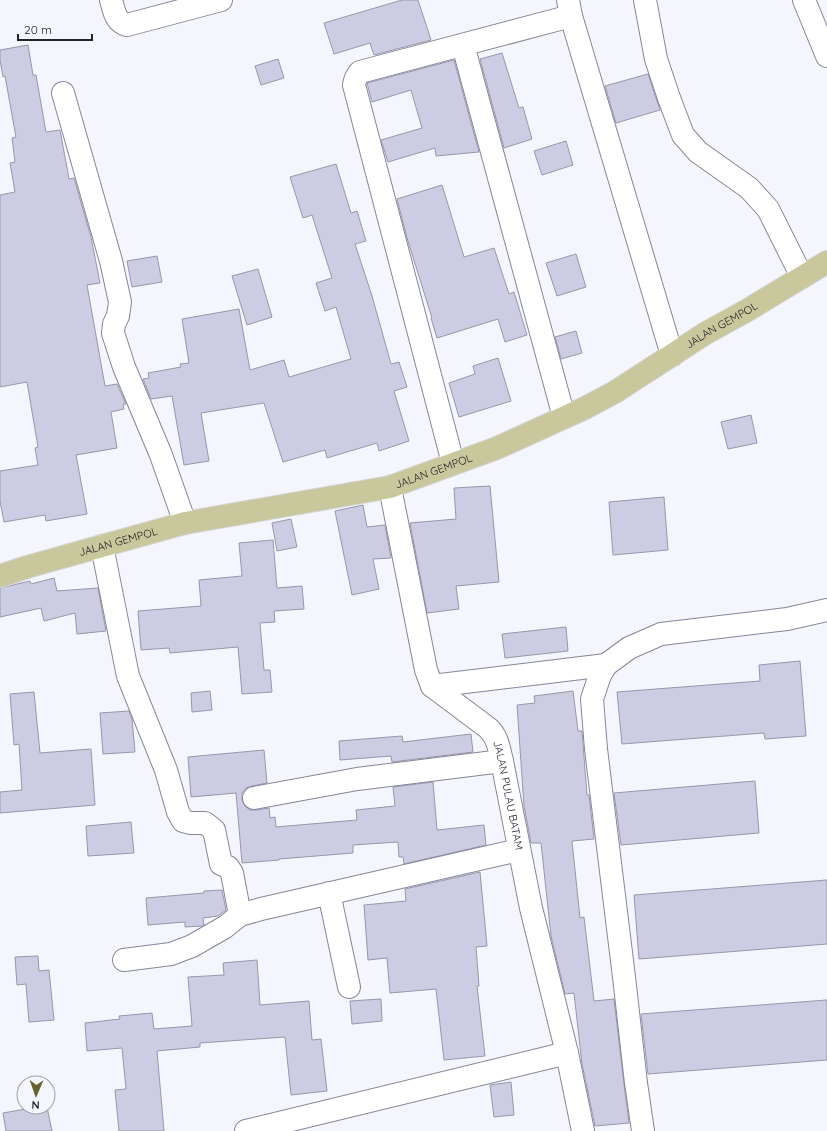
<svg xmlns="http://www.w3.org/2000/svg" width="827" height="1131" font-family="Quicksand,sans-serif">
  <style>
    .building { fill: #cccde2; stroke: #9697ab }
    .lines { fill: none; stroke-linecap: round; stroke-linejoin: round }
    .minor-casing { stroke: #858699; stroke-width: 24 }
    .major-casing { stroke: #d3d3d4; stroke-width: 24 }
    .minor { stroke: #fff; stroke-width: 22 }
    .major { stroke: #c9c89c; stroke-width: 22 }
    .labels { text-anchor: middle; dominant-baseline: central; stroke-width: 3; stroke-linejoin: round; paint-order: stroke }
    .street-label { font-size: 11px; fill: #23232a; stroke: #f5f5fe }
  </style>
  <rect width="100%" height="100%" fill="#f5f5fe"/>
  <path class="building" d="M402,0H418L431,40L374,55L370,43L334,54L324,23Z
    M28,45L33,75H36L46,132L60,130L69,179L74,178L91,237L100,283L87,285L105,386L117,384L126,404H123L124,409L111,412L117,448L76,455L87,514L46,521L45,515L4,522L0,501V471L38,465L35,448L38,447L27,382L0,387V195L15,192L10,163L15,162L12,138L16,137L5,76L3,77L0,60V50Z
    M502,53L519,108L523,107L532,139L504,148L480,59Z
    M278,59L284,78L261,85L255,66Z
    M454,60L479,152L436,156L435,148L388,162L381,140L422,128L411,90L372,102L367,83Z
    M648,74L660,110L616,123L605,86Z
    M566,141L573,165L542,175L534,151Z
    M336,164L351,213L357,211L366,241L355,244L372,296L391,364L399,362L407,387L394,391L409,441L379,451L377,443L327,458L325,450L283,462L264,403L201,413L209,461L184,465L172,396L151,399L143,379L149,378L148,373L181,367L180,364L189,363L182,319L239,309L250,370L284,360L289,377L351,359L336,307L325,311L316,283L332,278L312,215L303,218L290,177Z
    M442,185L464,257L494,248L509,294L514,292L527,335L505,342L498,319L437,338L431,318H432L407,238L397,199Z
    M576,254L586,287L557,296L546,263Z
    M157,256L162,282L132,287L127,261Z
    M258,269L272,317L247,325L232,276Z
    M576,331L582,353L561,359L555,337Z
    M498,358L511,401L459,417L449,383L475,374L473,366Z
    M751,415L757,443L728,449L721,422Z
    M490,486L499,582L456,586L459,609L427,613L410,523L456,519L454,488Z
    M664,497L668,550L613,555L609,502Z
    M363,505L367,527L385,525L391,558L373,559L379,589L352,595L335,511Z
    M291,519L297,547L277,551L272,523Z
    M273,540L277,588L302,586L304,609L274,611L275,622L260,623L264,670H270L272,692L242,694L238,647L170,653L169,648L141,650L138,611L201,606L199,580L242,576L239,543Z
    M54,578L57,591L98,588L106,631L77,634L75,613L44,621L41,608L0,617V588L30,581L31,584Z
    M566,627L568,651L505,658L502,634Z
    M800,661L806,736L765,739L764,733L622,744L617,692L760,681L759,665Z
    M210,691L212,710L192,712L191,693Z
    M573,691L578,731H582L587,795H589L594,839L572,841L580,918L584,917L594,1001L614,999L624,1084L629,1123L595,1126L582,1064L574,993L565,994L551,936L541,843H531L524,806L517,705L535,703L534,696Z
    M34,692L40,753L91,749L95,805L0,813V792L22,790L19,744L14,745L10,694Z
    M129,711L132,719L135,752L103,754L100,713Z
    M471,734L473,752L392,762L391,756L340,760L339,741L402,736L403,742Z
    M264,750L267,783L252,786L246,788L242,793V800L245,806L250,810H256L269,808L270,818L275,817L276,827L357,820L356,810L395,806L393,787L433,782L437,830L484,825L486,845L404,864L403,857H399L398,842L353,845V853L279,859V860L242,863L236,793L191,797L188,757Z
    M755,781L759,833L621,845L614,793Z
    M131,822L134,853L88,856L86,826Z
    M480,872L487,946L476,947L479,986H477L485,1056L444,1060L436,989L390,993L387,958L368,960L364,905L406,901L405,889Z
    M827,880V944L639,959L634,895Z
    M222,890L226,910L218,916L203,918L204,925L202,926L185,927V922L148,925L146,898L204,893V891Z
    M38,956L39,971L49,970L54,1020L29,1022L26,984L17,985L15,957Z
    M257,960L260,1005L309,1001L312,1040L321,1039L327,1091L291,1095L285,1037L200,1043V1047L157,1051L164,1131H119L115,1090L126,1089L122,1048L87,1051L85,1023L120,1019L119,1016L152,1013L154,1029L192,1026L188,977L224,975L223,963Z
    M381,999L382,1021L352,1024L350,1001Z
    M827,1000V1060L648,1074L641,1014Z
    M511,1082L514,1115L494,1117L490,1085Z
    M37,1107H47L52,1131H6L3,1113Z"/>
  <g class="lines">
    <g class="minor-casing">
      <g id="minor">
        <path d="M111,0C114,10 115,22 127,25L221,0"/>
        <path d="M568,0L571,16L672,355"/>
        <path d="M645,0L656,59L669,98L683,135L698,152L749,188L768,209L802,277"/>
        <path d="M804,0L827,56"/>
        <path d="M463,45L564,417"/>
        <path d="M63,93L111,261L120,302L118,316L114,324L113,333L124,367L161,455L185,523"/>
        <path d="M453,463L354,85C355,79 356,76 360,72L571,16"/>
        <path id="s1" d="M390,487L426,670L432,686L488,728C498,737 499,749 502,761L531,908L567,1053L583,1131"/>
        <path d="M102,546L128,676L166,770L178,812L183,821L191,823H205L214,830L221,864L228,867L232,873L240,915"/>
        <path d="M432,686L606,665"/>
        <path d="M254,798L357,779L502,761"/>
        <path d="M329,893L349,987"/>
        <path d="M124,960L171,954L192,946L225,927L240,915L261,909L519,850"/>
        <path d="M246,1131L567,1053"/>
        <path d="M643,1131L636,1083L624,977L596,749L592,699L600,675L606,665L629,648L661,634L787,619L827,610"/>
      </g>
    </g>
    <g class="major-casing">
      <g id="major">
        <path id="s2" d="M0,576L27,567L102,546L185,523L390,487L497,448L585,408L615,392L706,333L746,311L827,262"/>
      </g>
    </g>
    <use href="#minor" class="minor"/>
    <use href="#major" class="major"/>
  </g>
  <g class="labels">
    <g class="street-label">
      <text stroke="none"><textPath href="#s2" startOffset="771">JALAN GEMPOL</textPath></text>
      <text stroke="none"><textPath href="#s2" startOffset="447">JALAN GEMPOL</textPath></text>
      <text stroke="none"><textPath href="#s2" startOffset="123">JALAN GEMPOL</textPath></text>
      <text stroke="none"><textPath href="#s1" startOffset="345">JALAN PULAU BATAM</textPath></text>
    </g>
  </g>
  <g transform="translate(36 1095) rotate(182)"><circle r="19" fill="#f5f5fe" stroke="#a1a1a9"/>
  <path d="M0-3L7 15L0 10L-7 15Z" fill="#646330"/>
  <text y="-6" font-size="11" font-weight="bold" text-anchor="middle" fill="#23232a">N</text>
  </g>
  <path d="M18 34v6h74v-6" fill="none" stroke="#23232a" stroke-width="2"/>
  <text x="24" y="34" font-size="12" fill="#23232a" stroke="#f5f5fe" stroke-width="3" paint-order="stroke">20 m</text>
</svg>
